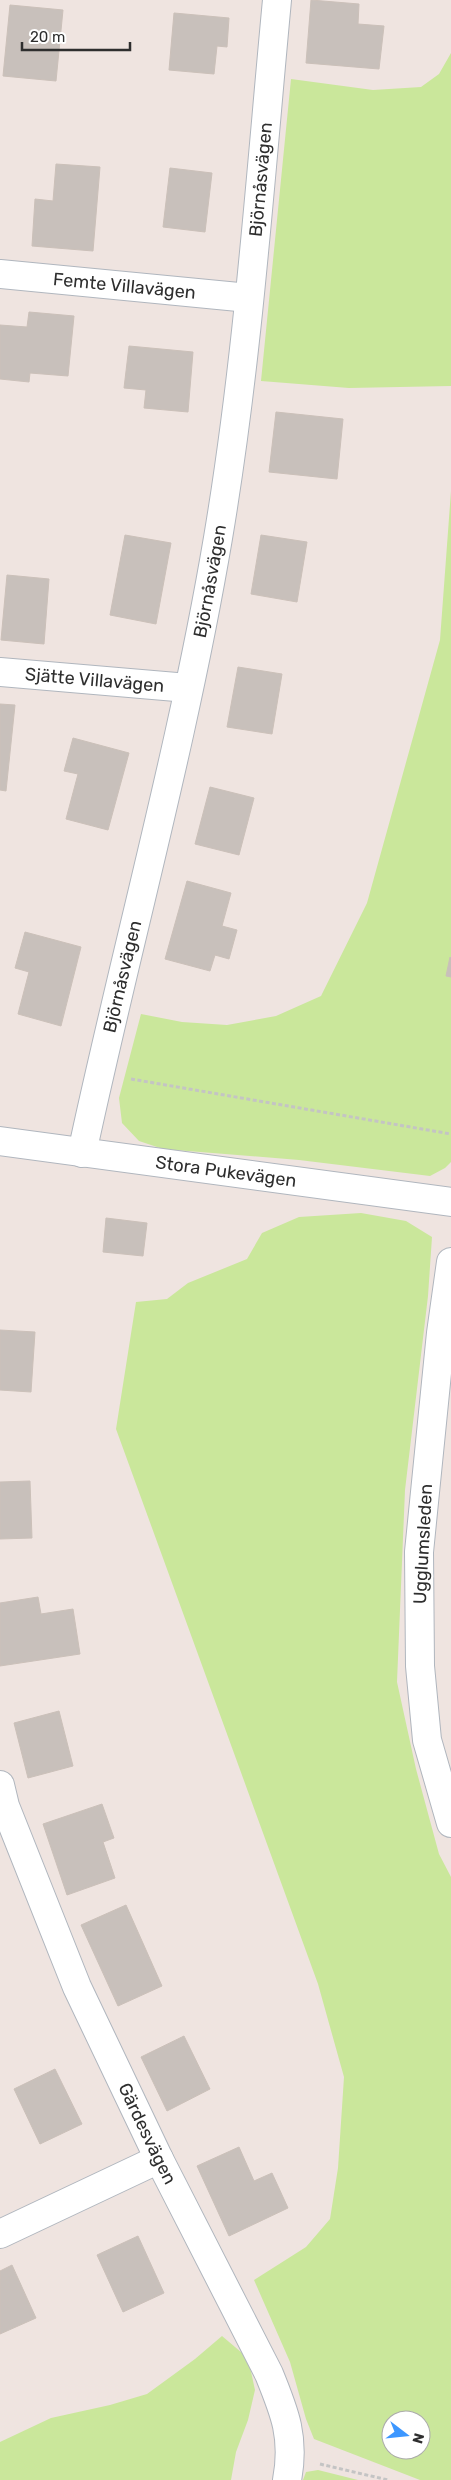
<svg xmlns="http://www.w3.org/2000/svg" width="451" height="2480" font-family="Rubik,sans-serif">
  <style>
    .green { fill: #cae79b; fill-rule: evenodd }
    .building { fill: #c8c0bb; stroke: #cbc0b9 }
    .lines { fill: none; stroke-linecap: round; stroke-linejoin: round }
    .minor-casing { stroke: #b0b6be; stroke-width: 30 }
    .path { stroke: #c4c4c4; stroke-width: 3; stroke-dasharray: 4 2.5; stroke-linecap: butt }
    .minor { stroke: #fff; stroke-width: 28 }
    .labels { text-anchor: middle; dominant-baseline: central; stroke-width: 4; stroke-linejoin: round; paint-order: stroke }
    .street-label { font-size: 18px; fill: #2e2e2e; stroke: #fff }
  </style>
  <rect width="100%" height="100%" fill="#efe4e0"/>
  <path class="green" d="M451,53V386L349,388L261,381L291,79L373,90L421,87L439,74Z
    M451,491V1162L445,1168L430,1176L299,1160L163,1149L139,1141L122,1123L119,1098L141,1014L182,1022L227,1025L276,1016L321,996L367,903L440,640Z
    M361,1213L406,1221L432,1237L428,1296L405,1490L397,1682L416,1769L439,1854L451,1877V2480H420L314,2439L306,2419L290,2362L254,2280L306,2247L330,2219L338,2168L344,2077L318,1984L116,1429L136,1302L167,1299L188,1283L247,1259L262,1233L299,1217ZM391,2420H421V2450H391Z
    M222,2336L248,2358L255,2390L248,2420L236,2452L231,2480H0V2442L51,2418L110,2405L147,2394L195,2359Z
    M318,2470L358,2480H303L306,2472Z"/>
  <path class="building" d="M311,0L359,4L358,24L384,26L379,69L306,63Z
    M10,5L63,10L56,81L3,76Z
    M174,13L229,18L227,47L217,46L214,74L169,70Z
    M56,164L100,167L93,251L32,246L35,199L53,201Z
    M170,168L212,173L205,232L163,227Z
    M29,312L74,316L68,376L30,373L29,382L0,379V325L27,327Z
    M129,346L193,352L188,412L144,408L146,390L124,388Z
    M276,412L343,419L337,479L269,472Z
    M125,535L171,543L156,624L110,615Z
    M261,535L307,542L297,602L251,594Z
    M7,575L49,579L44,644L1,640Z
    M238,667L282,674L272,734L227,727Z
    M0,704L15,705L6,791L0,790Z
    M73,738L129,753L108,830L66,819L78,774L64,771Z
    M210,787L254,798L239,855L195,844Z
    M187,881L231,893L222,926L237,930L229,959L215,955L210,971L165,959Z
    M25,932L81,947L61,1026L18,1014L29,972L15,968Z
    M450,957L451,958V977L446,976Z
    M106,1218L147,1223L143,1256L103,1252Z
    M0,1330L35,1332L31,1392L0,1390Z
    M30,1481L32,1538L0,1539V1482Z
    M38,1597L41,1614L73,1609L80,1654L0,1666V1603Z
    M59,1711L73,1766L28,1778L14,1723Z
    M102,1804L114,1838L103,1842L115,1878L67,1895L43,1824Z
    M126,1905L162,1986L118,2006L81,1925Z
    M184,2036L210,2089L167,2111L141,2057Z
    M55,2069L82,2124L40,2144L14,2089Z
    M239,2147L254,2181L272,2173L288,2208L229,2236L197,2166Z
    M138,2236L164,2293L123,2312L97,2255Z
    M12,2265L36,2318L0,2334V2271Z"/>
  <g class="lines">
    <g class="minor-casing">
      <g id="minor">
        <path id="s1" d="M0,274L249,298"/>
        <path id="s2" d="M0,672L188,688"/>
        <path id="s3" d="M0,1141L451,1202"/>
        <path id="s4" d="M82,1153C126,948 183,745 218,538C248,360 260,180 277,0"/>
        <path d="M451,1262L441,1333L419,1552L420,1666L427,1740L451,1823"/>
        <path id="s5" d="M0,1785L5,1806L77,1987L159,2159L269,2374C285,2413 295,2438 287,2480"/>
        <path d="M0,2234L159,2159"/>
      </g>
    </g>
    <path class="path" d="M131,1079L451,1134
      M320,2464L388,2480"/>
    <use href="#minor" class="minor"/>
  </g>
  <g class="labels">
    <g class="street-label">
      <text stroke="none"><textPath href="#s4" startOffset="991">Björnåsvägen</textPath></text>
      <text stroke="none"><textPath href="#s1" startOffset="125">Femte Villavägen</textPath></text>
      <text stroke="none"><textPath href="#s4" startOffset="586">Björnåsvägen</textPath></text>
      <text stroke="none"><textPath href="#s2" startOffset="95">Sjätte Villavägen</textPath></text>
      <text stroke="none"><textPath href="#s4" startOffset="181">Björnåsvägen</textPath></text>
      <text stroke="none"><textPath href="#s3" startOffset="228">Stora Pukevägen</textPath></text>
      <text transform="translate(423 1544) rotate(-87)">Ugglumsleden</text>
      <text stroke="none"><textPath href="#s5" startOffset="379">Gärdesvägen</textPath></text>
    </g>
  </g>
  <g transform="translate(406 2435) rotate(106)"><circle r="24" fill="#ffffff" stroke="#ababab"/>
  <path d="M0-4L9 19L0 12L-9 19Z" fill="#3d97ff"/>
  <text y="-8" font-size="14" font-weight="bold" text-anchor="middle" fill="#2e2e2e">N</text>
  </g>
  <path d="M22 42v8h108v-8" fill="none" stroke="#2e2e2e" stroke-width="2.5"/>
  <text x="30" y="42" font-size="15" fill="#2e2e2e" stroke="#ffffff" stroke-width="4" paint-order="stroke">20 m</text>
</svg>
